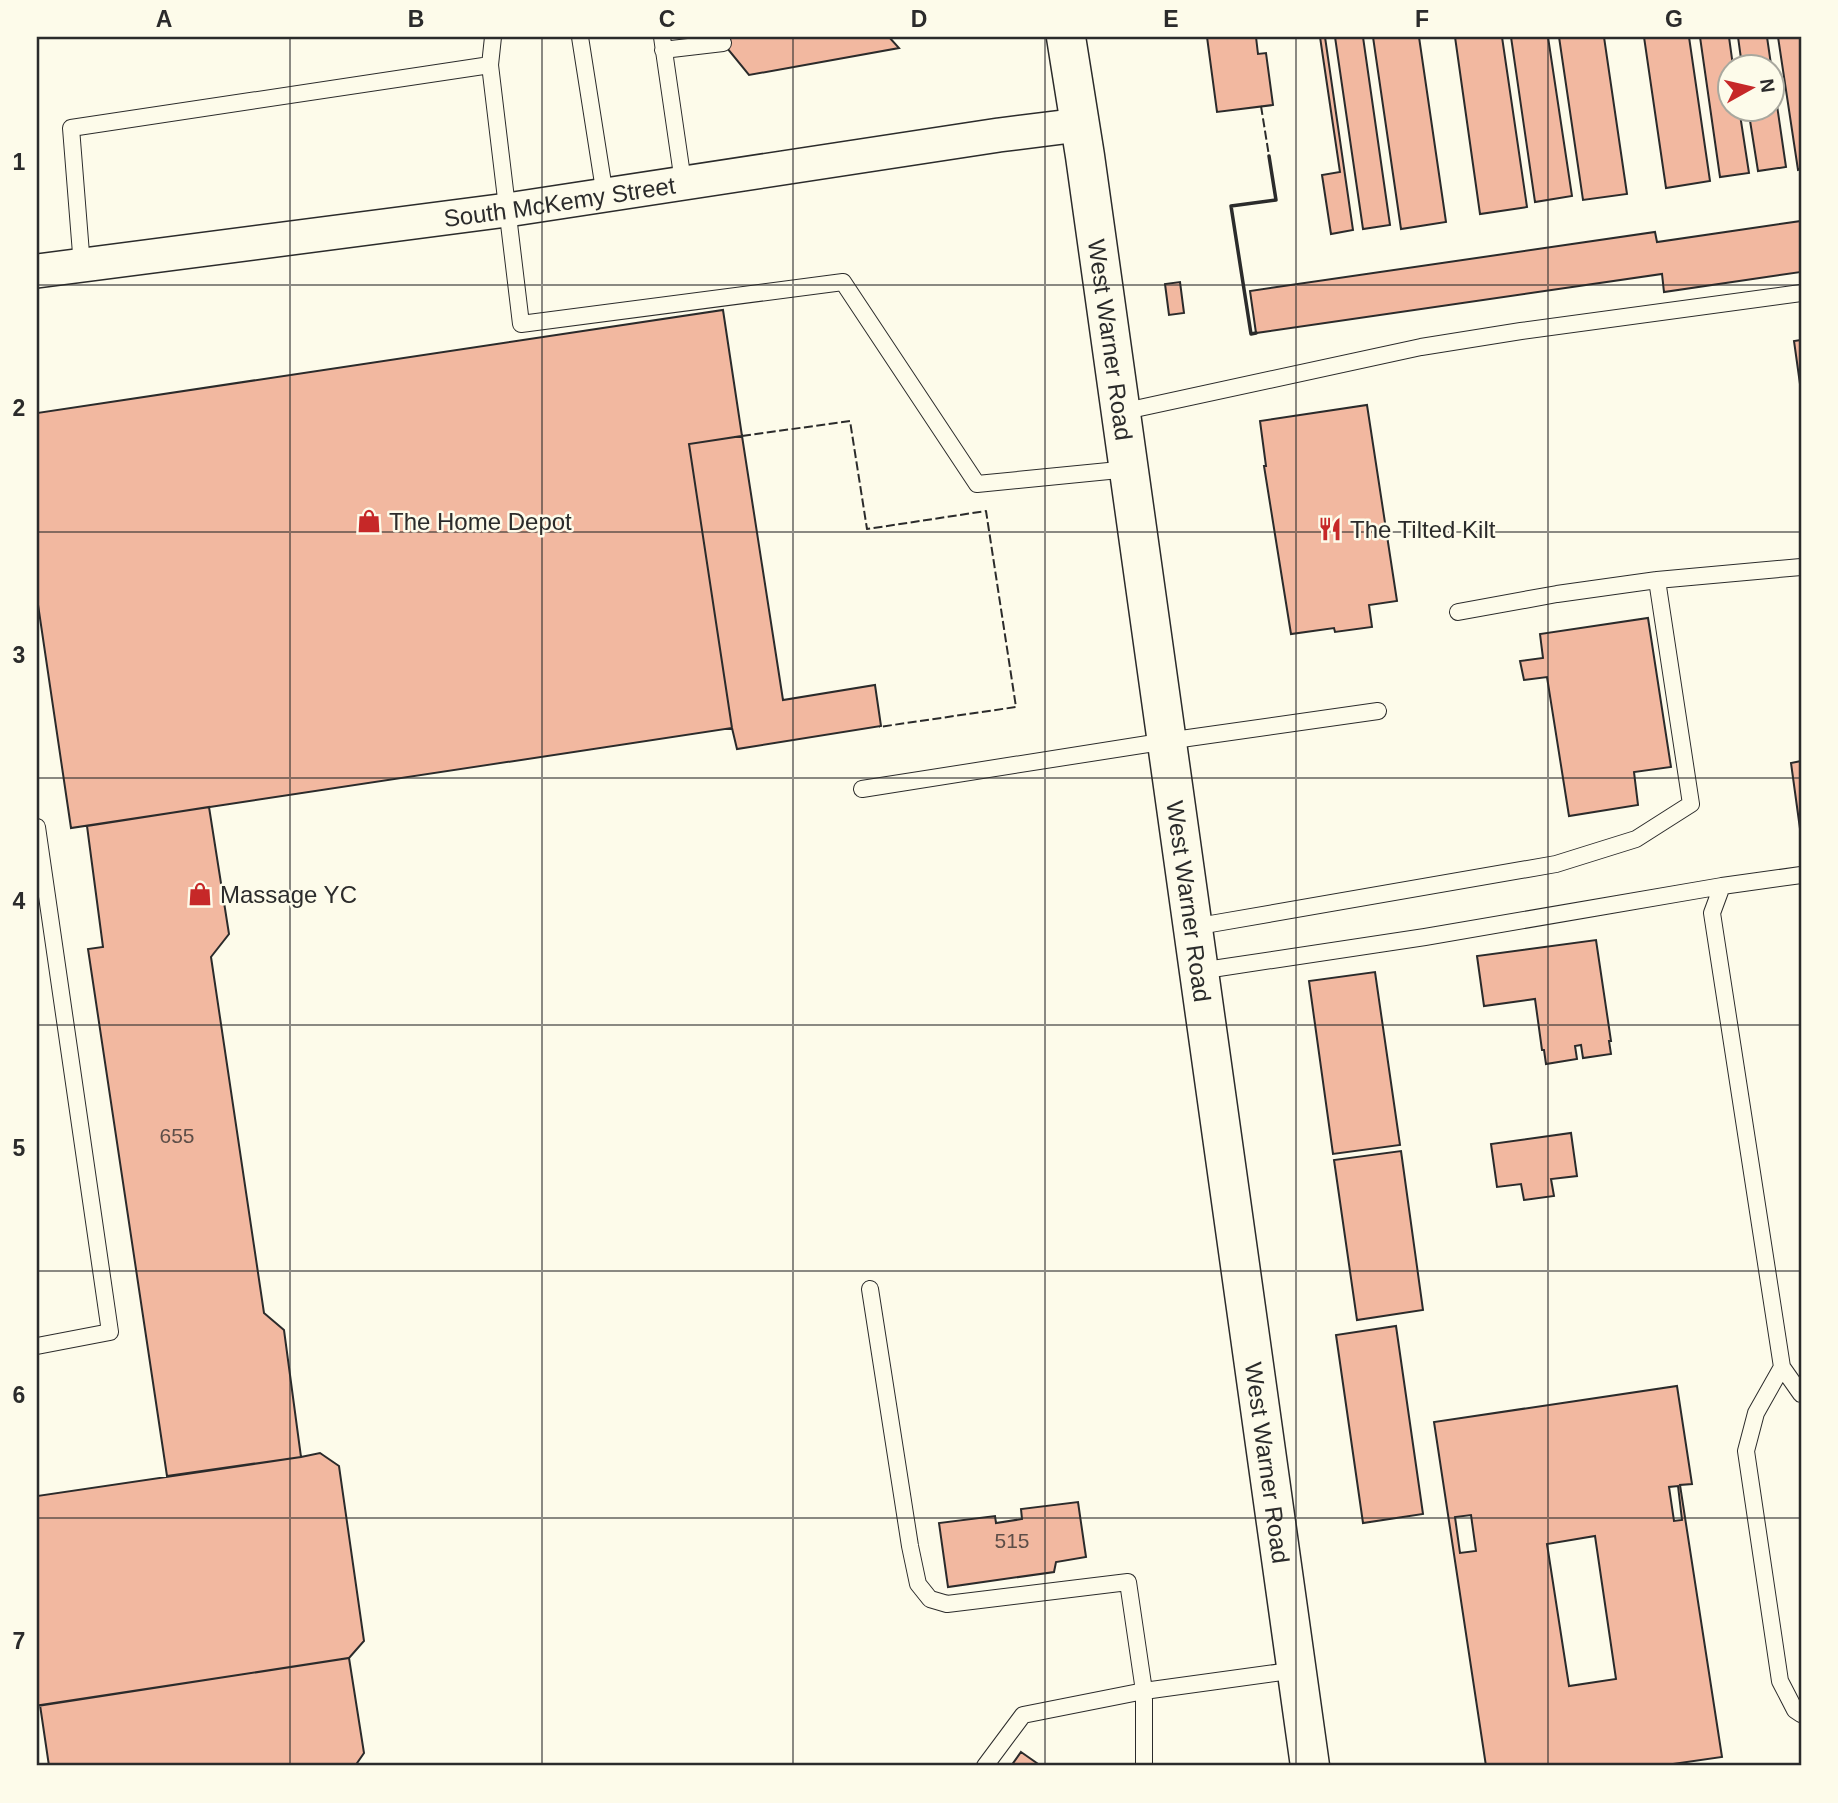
<svg xmlns="http://www.w3.org/2000/svg" width="1838" height="1803" font-family="Helvetica,sans-serif">
  <style>
    .building { fill: #f2b8a0; stroke: #2b2b2b; stroke-width: 2; fill-rule: evenodd }
    .lines { fill: none; stroke-linecap: round; stroke-linejoin: round }
    .lane-casing { stroke: #2b2b2b; stroke-width: 18 }
    .street-casing { stroke: #2b2b2b; stroke-width: 36 }
    .secondary-casing { stroke: #2b2b2b; stroke-width: 41 }
    .lane { stroke: #fdfbea; stroke-width: 16 }
    .street { stroke: #fdfbea; stroke-width: 33 }
    .secondary { stroke: #fdfbea; stroke-width: 38 }
    .fence { stroke: #2b2b2b; stroke-width: 2; stroke-dasharray: 9 3.5; stroke-linecap: butt }
    .wall { stroke: #2b2b2b; stroke-width: 3.5 }
    .grid { fill: none; stroke: #2b2b2b; stroke-width: 2; stroke-opacity: 0.55 }
    .labels { text-anchor: middle; dominant-baseline: central; stroke-width: 5; stroke-linejoin: round; paint-order: stroke }
    .number-label { font-size: 21px; fill: #5d4e48 }
    .street-label { font-size: 24px; fill: #2b2b2b; stroke: #fdfbea }
    .poi-label { font-size: 24px; fill: #2b2b2b; stroke: #fdfbea; text-anchor: start }
    .neatline { fill: none; stroke: #2b2b2b; stroke-width: 2.5 }
    .grid-label { font-size: 23px; text-anchor: middle; font-weight: bold; fill: #2b2b2b }
  </style>
  <rect width="100%" height="100%" fill="#fdfbea"/>
  <path class="building" d="M718,37H889L899,48L749,75Z
    M1207,37H1256L1258,54L1266,53L1273,105L1217,112Z
    M1320,37H1325L1353,230L1331,234L1322,175L1340,172Z
    M1335,37H1363L1390,225L1363,229Z
    M1373,37H1419L1446,222L1401,229Z
    M1455,37H1502L1527,207L1480,214Z
    M1511,37H1548L1572,196L1535,202Z
    M1559,37H1604L1627,194L1583,200Z
    M1644,37H1689L1710,181L1666,188Z
    M1700,37H1729L1733,66H1730V108H1739L1749,173L1720,177Z
    M1738,37H1767L1786,167L1758,171L1748,108H1772V66H1742Z
    M1778,37H1801V169L1798,170Z
    M1801,221V272L1664,292L1662,274L1256,333L1250,291L1655,232L1657,242Z
    M1180,282L1184,313L1169,315L1165,284Z
    M723,310L742,436L689,444L732,728L71,828L37,598V413Z
    M1801,340V391L1794,341Z
    M1367,405L1397,601L1369,605L1372,627L1335,632L1334,628L1291,634L1264,466H1266L1260,421Z
    M742,436L783,700L875,685L881,726L737,749L732,728L689,444Z
    M1648,618L1671,767L1634,772L1638,805L1569,816L1547,677L1524,680L1520,661L1543,658L1540,634Z
    M1801,761V836L1791,763Z
    M209,807L229,934L211,957L264,1313L284,1330L301,1457L167,1476L88,949L103,947L87,826Z
    M1596,940L1611,1041H1609L1611,1054L1583,1058L1581,1045L1575,1046L1577,1059L1546,1064L1544,1050H1542L1535,999L1484,1006L1477,956Z
    M1375,972L1400,1145L1333,1154L1309,981Z
    M1571,1133L1577,1176L1551,1179L1554,1196L1524,1200L1521,1184L1497,1187L1491,1144Z
    M1401,1151L1423,1310L1357,1320L1334,1160Z
    M1396,1326L1423,1514L1363,1523L1336,1335Z
    M1677,1386L1692,1484L1680,1485L1722,1757L1659,1766H1486L1434,1422ZM1678,1486L1682,1520L1674,1521L1669,1487ZM1471,1515L1476,1551L1460,1553L1455,1517ZM1595,1536L1616,1679L1569,1686L1547,1544Z
    M320,1453L339,1466L364,1641L349,1658L37,1706V1496L301,1457Z
    M1078,1502L1086,1557L1056,1562L1054,1572L948,1587L939,1523L995,1516L996,1523L1022,1519L1021,1509Z
    M349,1658L364,1753L355,1766H49L40,1705Z
    M1021,1752L1041,1766H1011Z"/>
  <g class="lines">
    <g class="lane-casing">
      <path id="lane" d="M493,37L490,65L521,324L843,282L977,484L1129,469
        M580,37L605,196
        M662,37L683,182
        M663,50L723,43
        M82,266L71,128L490,65
        M1121,412L1421,347L1521,331L1801,293
        M1458,612L1557,594L1657,580L1801,567
        M862,789L1167,741L1378,711
        M37,827L110,1332L37,1346
        M1801,875L1722,886L1712,913L1782,1367L1801,1394
        M1193,927L1556,864L1636,839L1691,804L1657,580
        M1199,971L1425,937L1722,886
        M870,1289L910,1546L918,1584L930,1599L947,1604L1128,1582L1144,1691L1297,1670
        M1782,1367L1756,1413L1746,1451L1780,1681L1795,1710L1801,1714
        M985,1766L1023,1715L1144,1691V1766"/>
    </g>
    <g class="street-casing">
      <g id="street">
        <path id="s1" d="M37,271L507,210L999,135L1079,125"/>
      </g>
    </g>
    <g class="secondary-casing">
      <g id="secondary">
        <path id="s2" d="M1066,37L1085,156L1310,1766"/>
      </g>
    </g>
    <use href="#lane" class="lane"/>
    <use href="#street" class="street"/>
    <use href="#secondary" class="secondary"/>
    <path class="fence" d="M1261,106L1269,156
      M742,436L850,421L867,529L986,511L1016,707L879,727"/>
    <path class="wall" d="M1256,333L1251,334L1231,206L1276,200L1269,156"/>
  </g>
  <path class="grid" d="M290,37V1766M542,37V1766M793,37V1766M1045,37V1766M1296,37V1766M1548,37V1766M37,285H1801M37,532H1801M37,778H1801M37,1025H1801M37,1271H1801M37,1518H1801"/>
  <defs>
    <g id="shop-bare" transform="scale(1.89)"><path d="M-5-2.5h2.3a2.7 3.5 0 0 1 5.4 0H5L5.5 6h-11ZM-1.5-2.5h3a1.5 2.3 0 0 0-3 0Z" fill="#c62828" stroke="#fdfbea" stroke-width="2.5" paint-order="stroke"/></g>
    <g id="restaurant-bare" transform="scale(1.89)"><path d="M-5-6h1v4h1v-4h1v4h1v-4h1v5L-1.5 .5V6h-2V.5L-5-1ZM5-6V6H3V1.5H1.5Q1.5-4 5-6Z" fill="#c62828" stroke="#fdfbea" stroke-width="2.5" paint-order="stroke"/></g>
  </defs>
  <g fill-rule="evenodd">
    <use href="#shop-bare" x="369" y="521"/>
    <use href="#restaurant-bare" x="1330" y="529"/>
    <use href="#shop-bare" x="200" y="894"/>
  </g>
  <g class="labels">
    <g class="number-label">
      <text x="177" y="1135">655</text>
      <text x="1012" y="1540">515</text>
    </g>
    <g class="street-label">
      <text stroke="none"><textPath href="#s1" startOffset="527">South McKemy Street</textPath></text>
      <text stroke="none"><textPath href="#s2" startOffset="306">West Warner Road</textPath></text>
      <text stroke="none"><textPath href="#s2" startOffset="873">West Warner Road</textPath></text>
      <text stroke="none"><textPath href="#s2" startOffset="1440">West Warner Road</textPath></text>
    </g>
    <g class="poi-label">
      <text x="389" y="521">The Home Depot</text>
      <text x="1350" y="529">The Tilted Kilt</text>
      <text x="220" y="894">Massage YC</text>
    </g>
  </g>
  <rect width="1838" height="1803" fill="none" stroke="#fdfbea" stroke-width="77"/>
  <g transform="translate(1751 88) rotate(82)"><circle r="33" fill="#fdfbea" stroke="#a9a89e" stroke-width="2"/>
  <path d="M0-5L12 26L0 18L-12 26Z" fill="#c62828"/>
  <text y="-10" font-size="19" font-weight="bold" text-anchor="middle" fill="#2b2b2b">N</text>
  </g>
  <rect x="38" y="38" width="1762" height="1726" class="neatline"/>
  <g class="grid-label">
    <text x="164" y="27">A</text>
    <text x="416" y="27">B</text>
    <text x="667" y="27">C</text>
    <text x="919" y="27">D</text>
    <text x="1171" y="27">E</text>
    <text x="1422" y="27">F</text>
    <text x="1674" y="27">G</text>
    <text x="19" y="170">1</text>
    <text x="19" y="416">2</text>
    <text x="19" y="663">3</text>
    <text x="19" y="909">4</text>
    <text x="19" y="1156">5</text>
    <text x="19" y="1403">6</text>
    <text x="19" y="1649">7</text>
  </g>
</svg>
